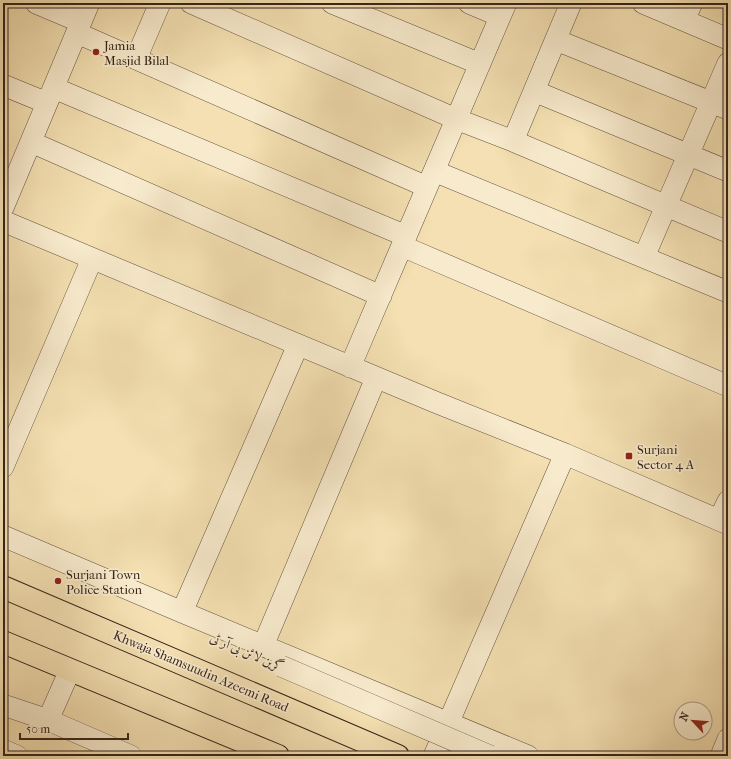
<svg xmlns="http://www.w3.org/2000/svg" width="731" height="759" font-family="'IM FELL French Canon',Amiri,serif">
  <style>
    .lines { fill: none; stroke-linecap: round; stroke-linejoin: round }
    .minor-casing { stroke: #665340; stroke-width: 22 }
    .major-casing { stroke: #37241a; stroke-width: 24 }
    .minor { stroke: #f8ebcd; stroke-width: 21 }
    .major { stroke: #f4e0b2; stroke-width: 22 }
    .minor-bridge-casing { stroke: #665340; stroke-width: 22; stroke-linecap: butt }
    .minor-bridge { stroke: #f8ebcd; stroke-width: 21 }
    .poi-dot { fill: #8f2418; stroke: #f8ebcd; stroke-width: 1.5 }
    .labels { text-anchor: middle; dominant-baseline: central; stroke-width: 3.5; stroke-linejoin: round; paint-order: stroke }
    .poi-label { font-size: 13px; fill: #37241a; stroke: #f8ebcd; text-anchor: start }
    .street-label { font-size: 13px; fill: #37241a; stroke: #f8ebcd }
  </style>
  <rect width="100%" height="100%" fill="#f4e0b2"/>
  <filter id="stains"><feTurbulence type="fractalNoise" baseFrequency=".005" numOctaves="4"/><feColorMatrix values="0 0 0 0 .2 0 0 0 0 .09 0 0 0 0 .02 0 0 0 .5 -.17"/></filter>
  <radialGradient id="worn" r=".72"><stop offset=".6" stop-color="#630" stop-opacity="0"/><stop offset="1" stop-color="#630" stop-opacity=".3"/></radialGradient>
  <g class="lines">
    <g class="minor-casing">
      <path id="minor" d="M36,3L81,22
        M191,3L456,119L513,141L728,232
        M332,3L480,64
        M469,3L500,16
        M643,3L728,39
        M684,20L692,3
        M77,33L427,187
        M556,40L728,109
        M136,59L160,3
        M3,85L47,103
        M54,88L406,236
        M534,91L728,171
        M513,141L571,3
        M31,142L381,296
        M434,171L728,292
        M3,208L89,3
        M3,221L435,402L565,454L728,524
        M402,246L728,386
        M644,257L728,63
        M350,367L506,3
        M3,467L92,259
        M719,520L728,501
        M3,536L182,612L528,756
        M182,612L298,345
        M263,646L376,378
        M3,705L48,720L131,756
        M48,720L70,670
        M3,750L17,756
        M434,756L565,454
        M721,756L728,739"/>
    </g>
    <g class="major-casing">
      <path id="major" d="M3,587L398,756
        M3,642L278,756"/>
    </g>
    <use href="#minor" class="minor"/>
    <use href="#major" class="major"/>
    <g class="minor-bridge-casing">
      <path id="minor-bridge" d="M281,666L490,756"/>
    </g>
    <use href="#minor-bridge" class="minor-bridge"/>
  </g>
  <g class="poi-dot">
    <circle cx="96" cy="52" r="4"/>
    <rect x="625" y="452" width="8" height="8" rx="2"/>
    <circle cx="58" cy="581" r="4"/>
  </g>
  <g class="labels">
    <g class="poi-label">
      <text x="104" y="45">Jamia<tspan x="104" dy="15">Masjid Bilal</tspan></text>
      <text x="637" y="449">Surjani<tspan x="637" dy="15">Sector 4 A</tspan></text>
      <text x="66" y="574">Surjani Town<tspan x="66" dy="15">Police Station</tspan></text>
    </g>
    <g class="street-label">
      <text transform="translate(247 652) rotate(23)">گرین لائن بی آر ٹی</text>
      <text transform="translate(201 671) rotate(23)">Khwaja Shamsuudin Azeemi Road</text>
    </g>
  </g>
  <rect width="731" height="759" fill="none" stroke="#f4e0b2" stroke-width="16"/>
  <rect x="4" y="4" width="723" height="751" fill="none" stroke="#37241a" stroke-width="2"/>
  <rect x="8" y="8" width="715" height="743" fill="none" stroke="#37241a"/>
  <g transform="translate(693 721) rotate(296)"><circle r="19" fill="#f8ebcd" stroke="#ab9b85"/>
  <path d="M0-3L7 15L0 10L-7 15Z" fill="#8f2418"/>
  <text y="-6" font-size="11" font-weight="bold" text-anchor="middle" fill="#37241a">N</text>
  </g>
  <path d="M20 733v6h108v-6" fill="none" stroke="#37241a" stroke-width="2"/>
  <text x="26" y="733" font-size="12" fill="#37241a" stroke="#f8ebcd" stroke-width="3" paint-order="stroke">50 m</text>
  <rect width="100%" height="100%" filter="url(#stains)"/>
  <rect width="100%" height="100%" fill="url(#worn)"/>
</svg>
